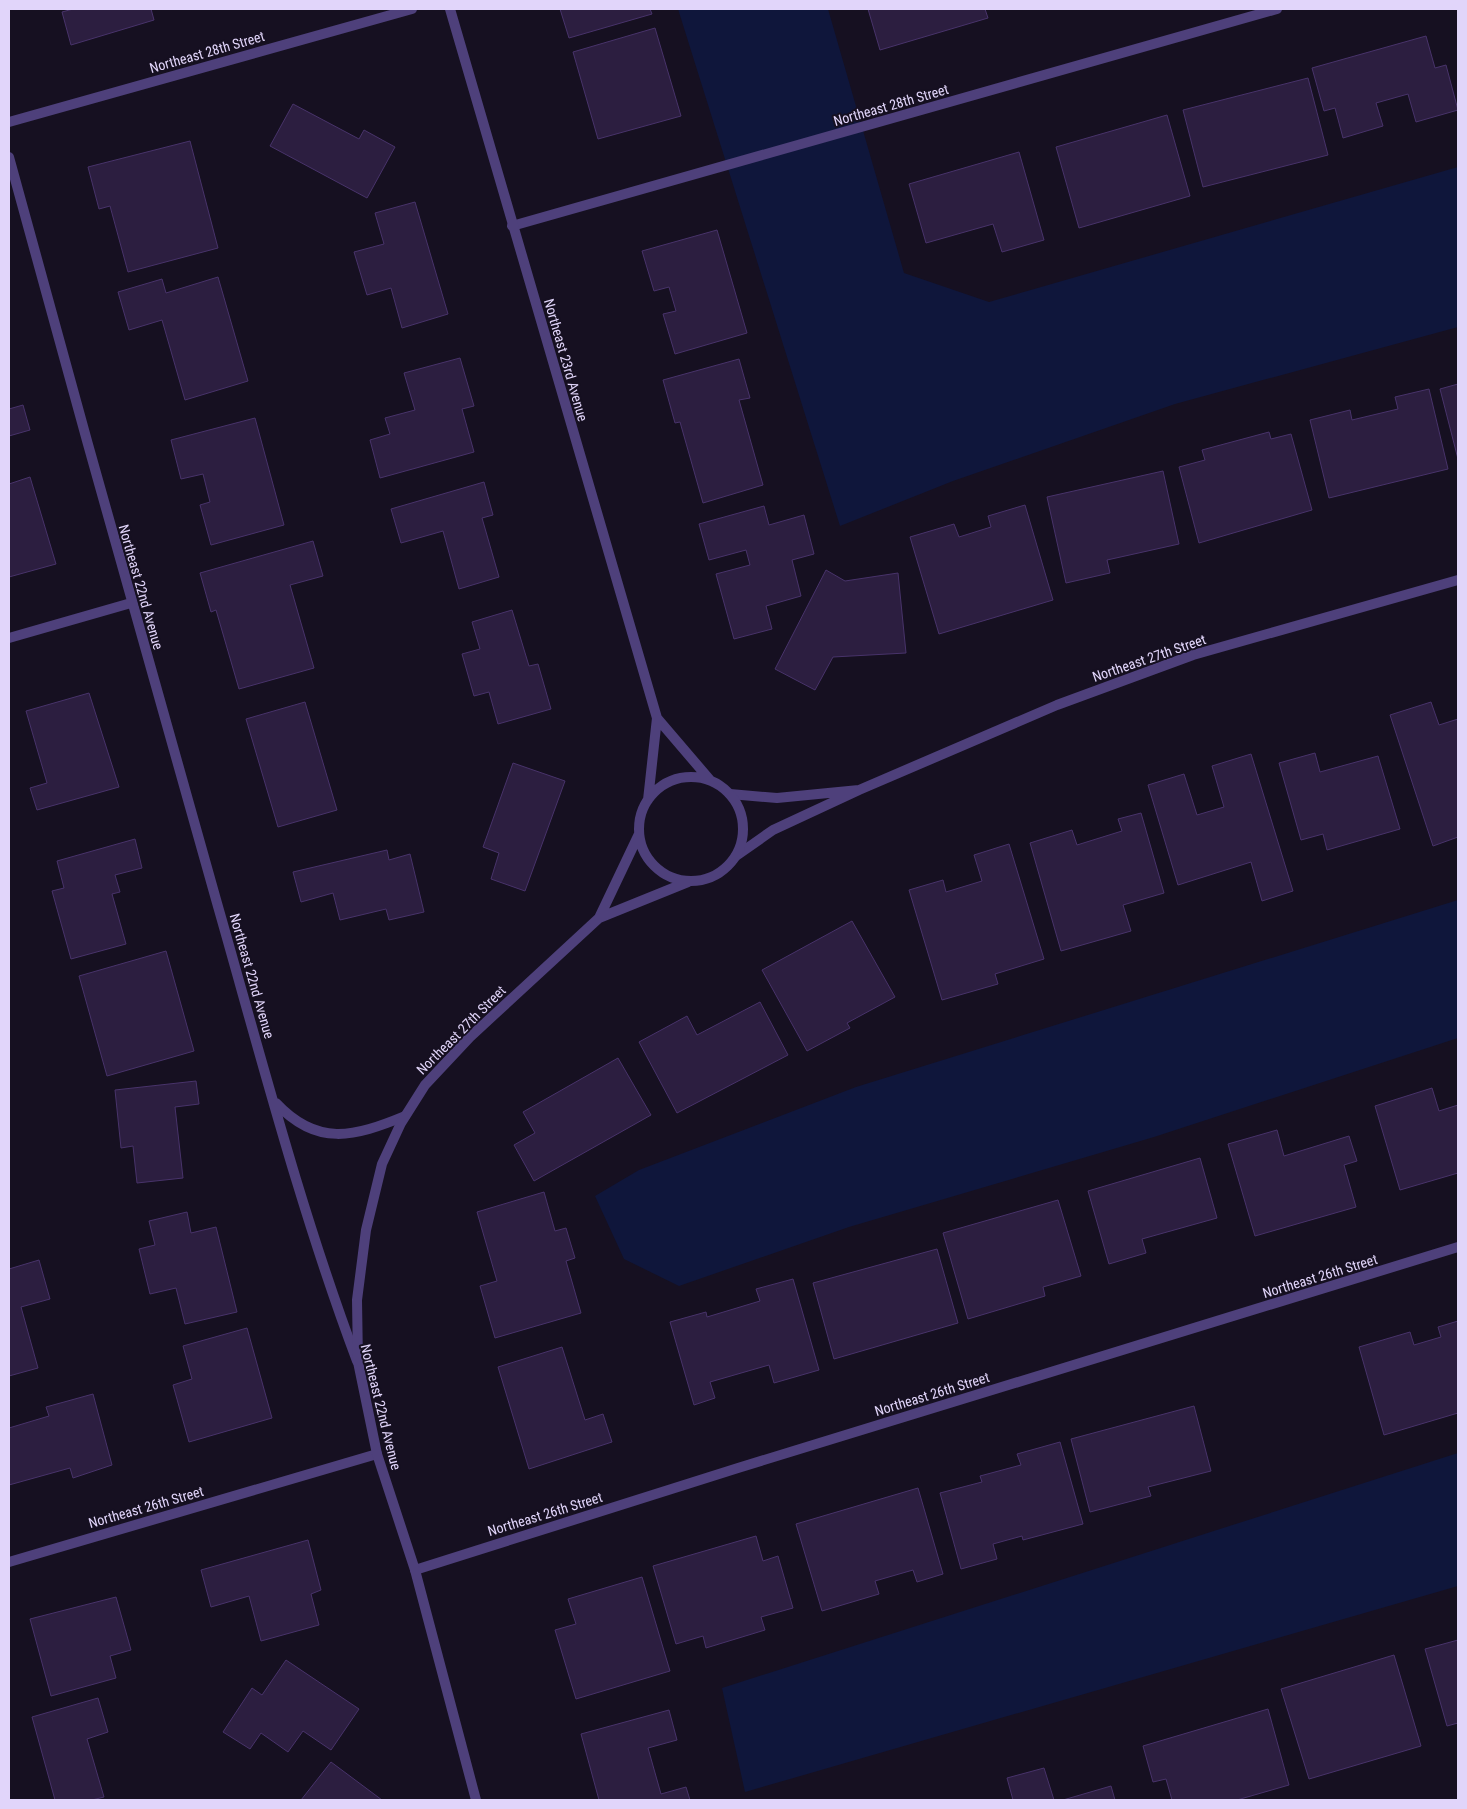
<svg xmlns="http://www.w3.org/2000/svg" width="1467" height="1809" font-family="'Roboto Condensed',sans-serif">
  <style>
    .water { fill: #0f163b }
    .building { fill: #2c1e40; stroke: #48336a }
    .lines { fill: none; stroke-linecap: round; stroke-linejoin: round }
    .minor { stroke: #4e407b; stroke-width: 10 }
    .tertiary { stroke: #4e407b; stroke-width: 10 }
    .labels { text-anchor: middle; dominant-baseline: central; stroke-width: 4; stroke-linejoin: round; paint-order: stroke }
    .street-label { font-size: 14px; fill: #e1d5fa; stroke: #161021 }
  </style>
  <rect width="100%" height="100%" fill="#161021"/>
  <path class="water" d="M678,9H828L904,273L989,302L1458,167V327L1175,404L953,481L840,526Z
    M1458,900V1038L1154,1137L849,1227L679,1286L624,1259L595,1196L639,1170L856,1087Z
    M1458,1453V1586L745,1792L722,1688Z"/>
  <path class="building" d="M73,9H151L154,20L71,45L62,12Z
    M560,9H650L652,14L569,38Z
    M868,9H985L988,18L880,50Z
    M655,28L681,116L598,139L573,52Z
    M1426,36L1435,68L1446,65L1458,110L1416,122L1408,94L1376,103L1383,126L1343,138L1335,108L1324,111L1312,68Z
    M1308,78L1328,155L1203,187L1183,110Z
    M293,104L359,139L364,130L395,147L367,198L270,146Z
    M1167,115L1190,196L1079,228L1056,147Z
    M190,141L218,248L128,272L110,206L99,209L88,167Z
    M1019,152L1044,240L1002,252L993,224L926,243L909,184Z
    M415,202L448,314L402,328L391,288L367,295L354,252L384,244L375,213Z
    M717,230L747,333L675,354L663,314L676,311L669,287L654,291L642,251Z
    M218,277L248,381L185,400L162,320L129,330L118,292L162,279L166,293Z
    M460,358L474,406L462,409L474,452L380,478L370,440L390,434L385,418L415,410L404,373Z
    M739,359L750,398L739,400L763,485L703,503L680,422L675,423L663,380Z
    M1458,384V459L1440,389Z
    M1429,389L1448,469L1329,498L1310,420L1350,410L1352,420L1398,409L1395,397Z
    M23,405L30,430L9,436V409Z
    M255,418L284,525L211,545L200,505L210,502L203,474L181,479L171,440Z
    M1269,432L1271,439L1291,434L1312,510L1199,543L1179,467L1205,460L1202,450Z
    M1163,471L1179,544L1107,560L1110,573L1066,583L1047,497Z
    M30,477L56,564L9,577V484Z
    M484,482L493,515L482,518L499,577L459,589L443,531L401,543L391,509Z
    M1025,505L1053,600L939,634L910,537L954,524L959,537L991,527L988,516Z
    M764,506L769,525L804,515L814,554L792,560L801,596L766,606L772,629L734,639L716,574L750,565L746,550L709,560L699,524Z
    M313,541L323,576L290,585L314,668L239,689L216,610L211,612L200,573Z
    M826,570L845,581L898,573L906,653L833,657L815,690L775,669Z
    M512,610L529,666L538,664L551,709L498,724L489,692L474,696L462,654L480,649L472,622Z
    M89,693L119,787L37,810L30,788L47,783L26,711Z
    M305,702L337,810L278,827L246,719Z
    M1431,702L1439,725L1458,719V837L1433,846L1390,715Z
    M1315,753L1320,772L1378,756L1400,829L1327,850L1323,834L1301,840L1279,763Z
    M1251,754L1293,891L1262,901L1251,862L1178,885L1148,785L1184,774L1197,815L1224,807L1212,766Z
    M513,763L565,781L525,891L491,879L499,853L483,847Z
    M1141,813L1164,893L1123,905L1131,931L1061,951L1030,843L1072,830L1077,845L1122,831L1118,819Z
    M135,839L142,868L115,875L120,892L112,894L126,944L71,959L52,891L64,888L57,861Z
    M1009,844L1044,959L995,974L998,984L942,1000L909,890L943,880L946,892L982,881L974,855Z
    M387,850L389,860L410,854L424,912L389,920L386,909L340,920L333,893L301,902L293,872Z
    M852,921L895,997L847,1023L850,1028L807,1051L762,970Z
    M166,951L194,1051L107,1076L79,976Z
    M760,1002L788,1055L677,1113L639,1042L687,1016L697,1035Z
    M618,1058L651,1115L534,1181L514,1145L535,1133L523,1112Z
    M196,1081L199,1104L175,1107L183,1178L137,1183L133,1146L121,1148L115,1090Z
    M1432,1088L1439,1111L1458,1105V1173L1400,1190L1375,1106Z
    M1277,1130L1284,1156L1349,1136L1357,1161L1344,1165L1356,1207L1255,1236L1228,1144Z
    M1200,1158L1217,1218L1142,1239L1146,1253L1109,1264L1088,1191Z
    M544,1192L555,1231L566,1228L575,1258L566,1261L581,1313L495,1338L480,1286L497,1281L477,1212Z
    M1058,1200L1081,1276L1043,1287L1045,1296L968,1319L943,1233Z
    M187,1212L191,1233L216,1227L237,1312L185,1324L176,1288L150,1294L139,1249L155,1245L149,1221Z
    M937,1249L958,1323L834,1359L813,1283Z
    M39,1260L50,1299L21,1307L38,1368L9,1376V1269Z
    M793,1279L819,1370L774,1383L769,1365L710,1382L715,1398L694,1405L670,1322L706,1312L707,1317L760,1301L756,1289Z
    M1458,1321V1413L1384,1435L1359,1347L1410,1332L1414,1345L1441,1337L1438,1327Z
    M247,1328L272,1418L189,1442L173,1385L192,1379L183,1346Z
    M562,1347L585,1420L603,1414L612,1442L529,1469L498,1367Z
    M93,1394L112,1465L73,1478L70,1468L9,1485V1428L49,1416L46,1407Z
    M1194,1406L1211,1471L1148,1487L1151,1496L1090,1512L1071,1439Z
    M1060,1442L1083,1524L1023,1540L1022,1536L993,1544L997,1559L961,1569L940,1493L982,1482L980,1476L1021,1465L1017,1454Z
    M918,1488L943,1574L917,1582L913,1570L875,1581L879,1594L822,1611L796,1524Z
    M756,1536L763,1561L778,1556L793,1608L761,1617L765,1630L706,1648L703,1636L676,1644L653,1566Z
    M308,1540L321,1590L311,1594L319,1625L261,1641L249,1596L211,1607L201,1570Z
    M642,1577L670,1671L576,1699L555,1630L576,1624L568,1599Z
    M116,1597L131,1650L110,1656L116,1678L51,1696L30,1619Z
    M1458,1640V1723L1447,1726L1425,1649Z
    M1394,1655L1421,1746L1309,1779L1281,1689Z
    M286,1660L359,1709L331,1750L303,1731L288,1752L261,1733L250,1749L223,1732L252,1688L262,1695Z
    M98,1698L108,1732L87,1739L104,1797L92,1800H55L32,1717Z
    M1268,1709L1289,1785L1237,1800H1172L1166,1779L1153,1782L1143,1746Z
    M669,1710L677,1740L648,1748L661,1794L686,1787L690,1800H599L581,1734Z
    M331,1762L382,1800H301Z
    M1044,1768L1054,1800H1013L1007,1778Z
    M1111,1786L1115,1800H1063Z"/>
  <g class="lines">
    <path class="minor" d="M9,122L412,9
      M9,157C77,406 146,655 217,903C261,1057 301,1212 357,1361
      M512,226L1277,9
      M9,638L131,603
      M859,790L1057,705L1193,655L1458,580
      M730,794L777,798L859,790L773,830L736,856
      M276,1103C317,1147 354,1137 405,1116
      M9,1562L377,1454
      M415,1570L738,1468L1458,1247"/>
    <path class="tertiary" d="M450,9L657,718L648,800
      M657,718L710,780
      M639 829a52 52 0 1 1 104 0a52 52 0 1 1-104 0Z
      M599,918L639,834
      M476,1800L415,1570L377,1454L358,1362L357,1300L366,1230L382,1164L401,1123L425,1085L470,1037L599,918L688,882"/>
  </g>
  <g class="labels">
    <g class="street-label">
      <text transform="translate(207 52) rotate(-16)">Northeast 28th Street</text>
      <text transform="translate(891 105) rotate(-16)">Northeast 28th Street</text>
      <text transform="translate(566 360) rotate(74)">Northeast 23rd Avenue</text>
      <text transform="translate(141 587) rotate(74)">Northeast 22nd Avenue</text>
      <text transform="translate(1149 658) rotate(-19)">Northeast 27th Street</text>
      <text transform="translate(252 976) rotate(74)">Northeast 22nd Avenue</text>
      <text transform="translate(461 1030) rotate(-45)">Northeast 27th Street</text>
      <text transform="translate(1320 1276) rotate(-17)">Northeast 26th Street</text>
      <text transform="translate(932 1394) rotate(-17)">Northeast 26th Street</text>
      <text transform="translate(381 1407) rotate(76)">Northeast 22nd Avenue</text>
      <text transform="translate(146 1507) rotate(-16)">Northeast 26th Street</text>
      <text transform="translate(545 1514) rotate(-17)">Northeast 26th Street</text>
    </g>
  </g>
  <rect width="1467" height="1809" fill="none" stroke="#e1d5fa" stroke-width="20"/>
</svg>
